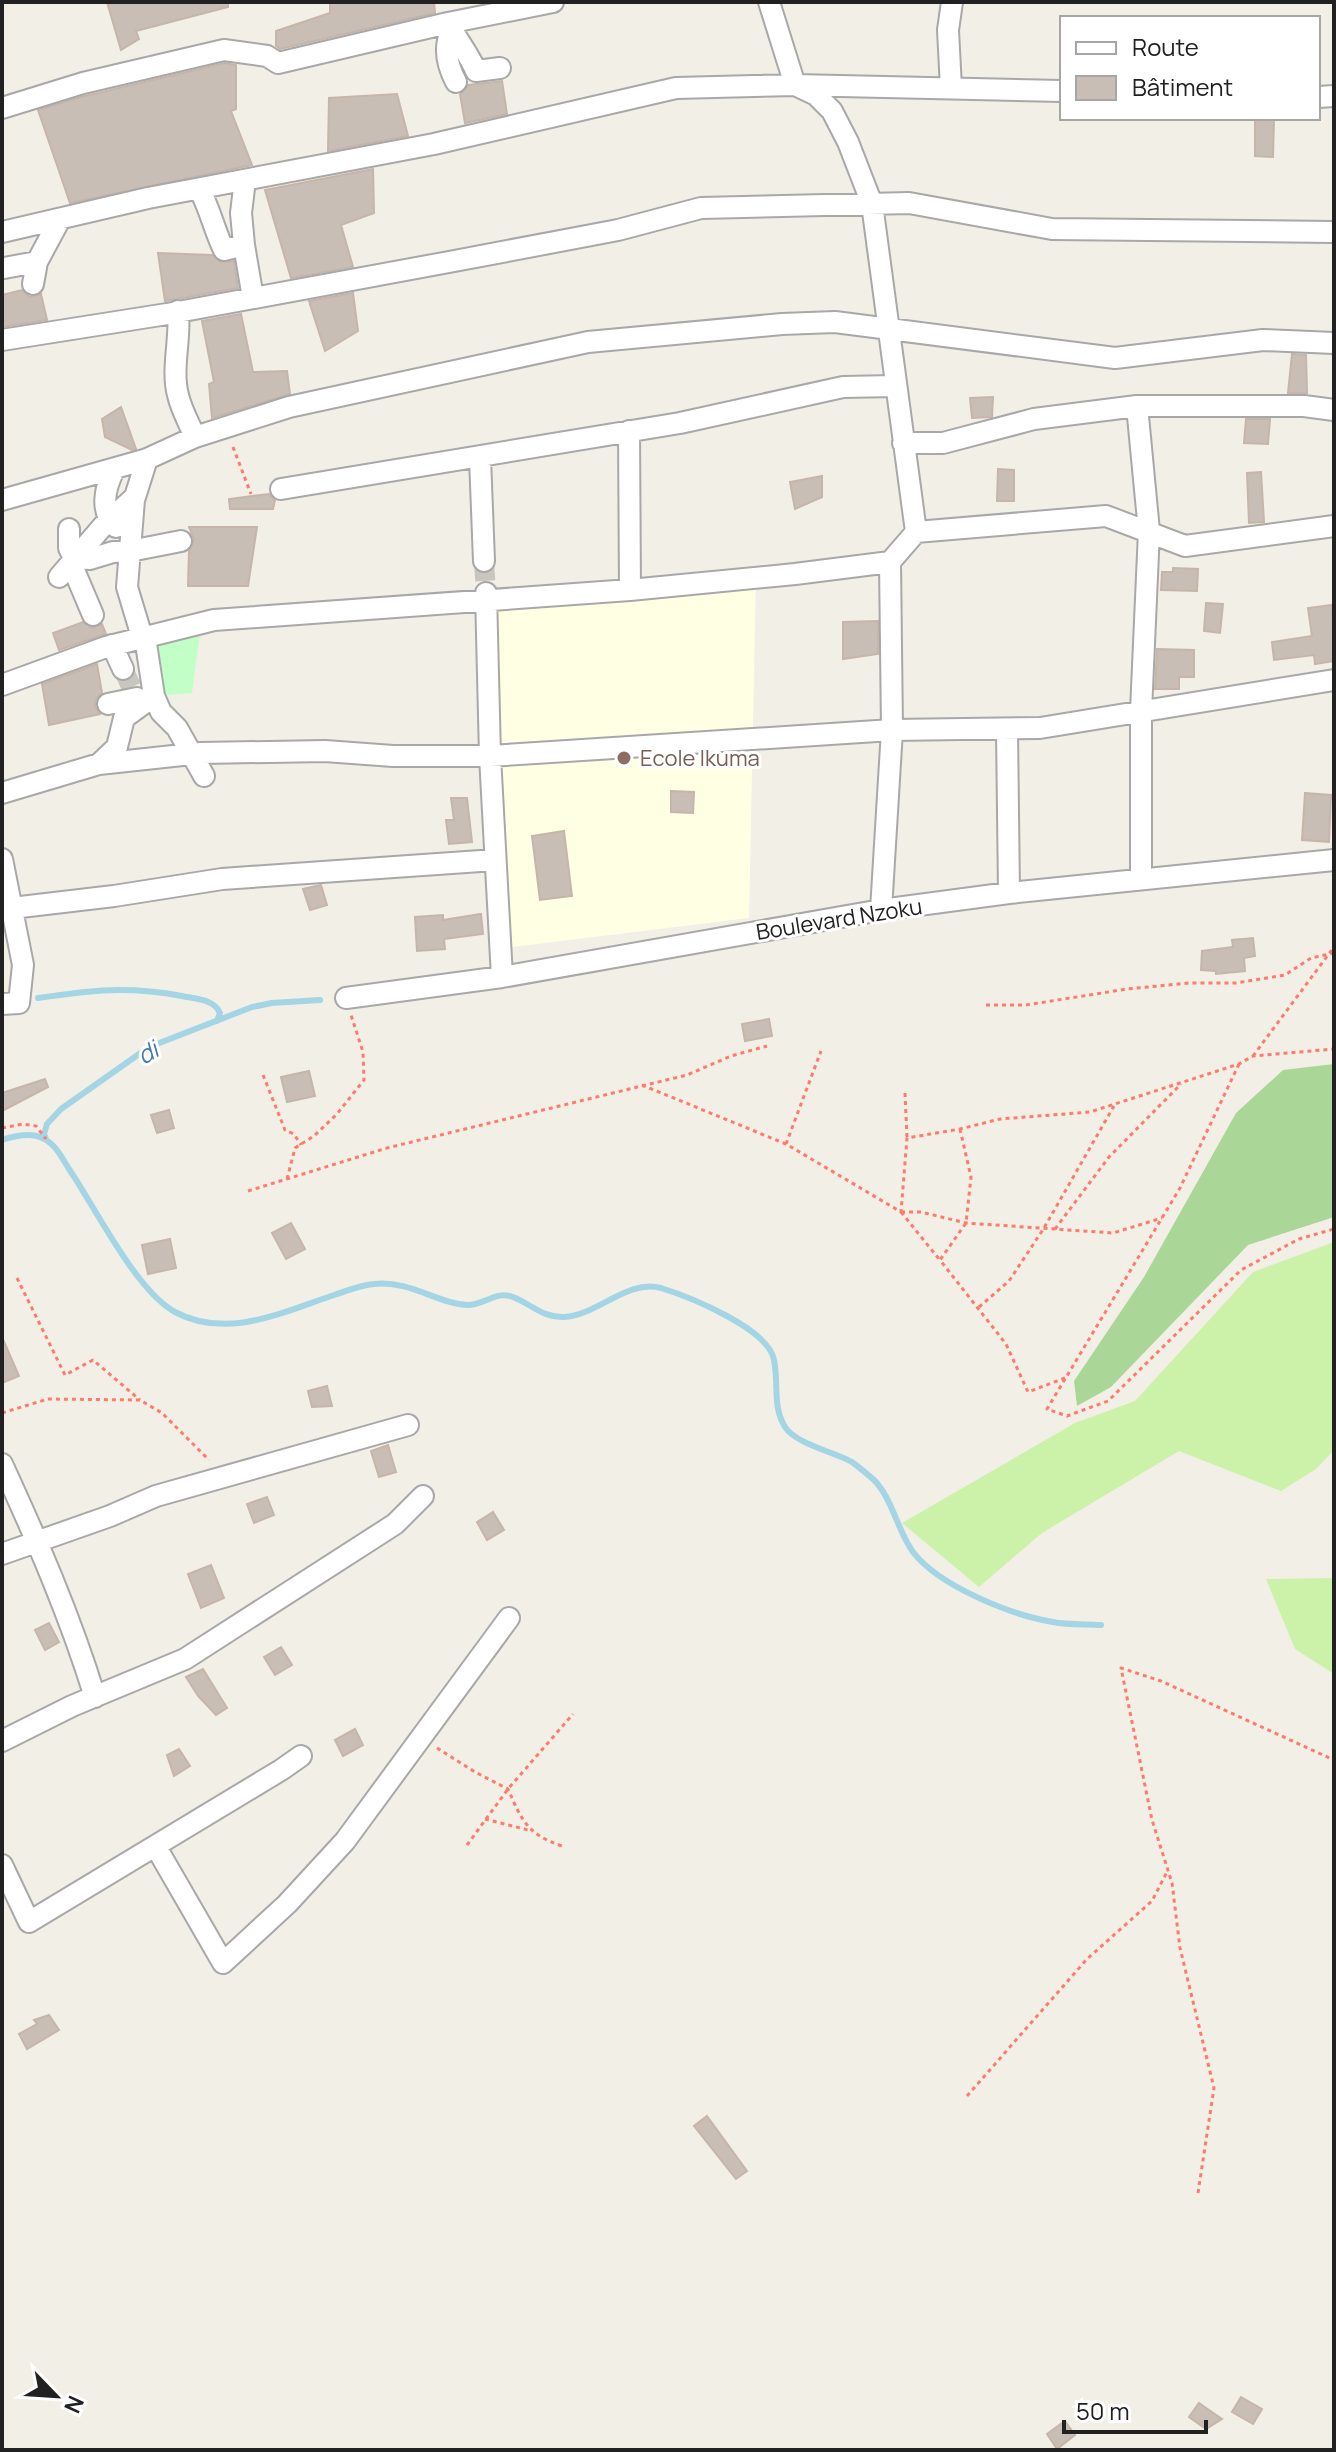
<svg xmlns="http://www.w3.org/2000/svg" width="1336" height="2452" font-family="Manrope,sans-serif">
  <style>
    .education { fill: #ffffe4 }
    .grass { fill: #ccf1a9 }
    .forest { fill: #aad698 }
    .park { fill: #c2ffc7 }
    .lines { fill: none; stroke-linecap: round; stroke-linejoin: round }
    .stream { stroke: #a4d5e4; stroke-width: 6 }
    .building { fill: #c8beb6; stroke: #c6b5a8; stroke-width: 2 }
    .minor-tunnel { stroke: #c8c6bf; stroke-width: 20; stroke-dasharray: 20 10; stroke-linecap: butt }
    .minor-casing { stroke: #a8a8a8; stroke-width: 24 }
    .path { stroke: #ff7b6c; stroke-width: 3; stroke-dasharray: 4 4; stroke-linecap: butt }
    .minor { stroke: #fff; stroke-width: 20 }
    .education-dot { fill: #8d6e63; stroke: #fff; stroke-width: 3 }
    .labels { text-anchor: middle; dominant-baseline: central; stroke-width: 6; stroke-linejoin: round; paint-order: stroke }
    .education-label { font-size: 22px; fill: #785e54; stroke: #fff; text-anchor: start }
    .street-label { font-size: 22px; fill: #212121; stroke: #fff }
    .water-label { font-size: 24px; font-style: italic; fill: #407ab3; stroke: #fff }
  </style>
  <rect width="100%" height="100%" fill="#f2efe7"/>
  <path class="education" d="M756,575L749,918L503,948L489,599Z"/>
  <path class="grass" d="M1334,1242V1450L1316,1469L1281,1491L1179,1451L1042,1533L979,1587L902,1523L1075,1423L1135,1401L1253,1272Z
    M1334,1578V1674L1295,1649L1266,1579Z"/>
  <path class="forest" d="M1334,1064V1217L1248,1245L1111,1387L1077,1406L1074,1381L1144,1277L1236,1113L1283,1070Z"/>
  <path class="park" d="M201,626L192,693L154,696L145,637Z"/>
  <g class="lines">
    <path class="stream" d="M38,998C93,990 127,986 182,996C196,999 214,999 220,1013L217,1021
      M46,1139L44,1134L47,1124L61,1109L149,1047L252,1007L272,1003L320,1000
      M2,1140C14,1136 30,1132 42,1138C55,1143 62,1158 69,1169C95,1207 136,1291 175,1312C227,1340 283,1312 334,1295C347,1291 360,1285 374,1284C410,1280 438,1304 468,1305C484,1305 497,1290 513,1297C531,1304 543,1318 564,1317C598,1315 627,1279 661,1288C690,1297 769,1329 774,1360C779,1383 772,1406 785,1427C796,1444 834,1452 852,1462C859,1467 867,1474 873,1479C892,1497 897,1530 913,1552C939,1586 1011,1615 1053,1622C1068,1625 1085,1624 1101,1625"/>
  </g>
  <path class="building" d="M107,2H228V7L136,31L139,39L121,50Z
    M330,2H434L435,13L280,49L276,46V31L330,13Z
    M225,63L236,65V109L231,111L252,165L70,203L38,110L81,97Z
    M502,81L507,114L465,123L460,94L468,85Z
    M397,94L408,136L328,151L329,98Z
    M1255,118H1274L1273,157L1255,156Z
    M373,169L374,213L341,225L353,267L291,278L265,190Z
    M158,253L212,255L221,262L234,261L238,288L165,301Z
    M22,290L30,297L41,294L47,320L2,327V295Z
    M353,293L358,331L325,351L309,301Z
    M241,314L253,372L287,371L290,394L212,418L209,384L214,382L202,321Z
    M1292,354L1306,355L1307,393H1288Z
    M993,397L992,417L972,418L970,398Z
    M121,407L136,449L132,450L105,437L102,419Z
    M1246,419H1270L1268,444L1244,443Z
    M998,469L1014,470V501H997Z
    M1261,472L1264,522L1249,523L1247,473Z
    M822,476V497L795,509L790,482Z
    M269,494L275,500L273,509H230L229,499Z
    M189,527H257L248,586H188L189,551L194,539Z
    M1173,568L1198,569L1197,591L1161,590L1162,572H1173Z
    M1206,603L1223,604L1220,633L1204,631Z
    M1332,605L1334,661L1315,664L1314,655L1274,660L1272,642L1312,636L1308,608Z
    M878,621V654L843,659V622Z
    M83,622L92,628L102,624L106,634L59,650L53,633Z
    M1157,649L1194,650V677H1179V689H1155Z
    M97,664L102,693L96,699L95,706L100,714L49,725L42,684Z
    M671,791L694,792L693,813L671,812Z
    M1305,793L1331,795L1329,842L1302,840Z
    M451,798H467L472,842L449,844L446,820H454Z
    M564,831L572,896L540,900L532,836Z
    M321,885L327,905L310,910L303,889Z
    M481,914L483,934L444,939L445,949L417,951L415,917L443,915V920Z
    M1253,938L1255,956L1244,958L1245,971L1216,974V971L1201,970L1202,951L1233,947L1232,940Z
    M769,1019L772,1036L745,1041L742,1024Z
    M309,1071L315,1096L287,1102L281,1077Z
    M45,1079L48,1087L2,1111V1093Z
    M169,1110L174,1128L157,1133L151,1115Z
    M291,1223L305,1249L286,1259L272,1233Z
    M170,1239L176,1268L148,1274L142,1245Z
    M2,1337L19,1376L2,1383Z
    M327,1386L332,1406L312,1407L308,1391Z
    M388,1445L396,1472L379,1477L371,1451Z
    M267,1497L274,1515L254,1523L247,1504Z
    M493,1512L504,1530L487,1540L477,1522Z
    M211,1565L224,1598L201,1608L188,1574Z
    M49,1623L59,1642L45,1650L35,1630Z
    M281,1647L292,1665L275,1675L264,1657Z
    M203,1669L227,1708L216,1715L198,1696L186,1677Z
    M355,1729L363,1745L343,1756L335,1740Z
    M179,1749L190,1766L174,1776L167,1755Z
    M49,2015L59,2030L27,2049L19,2034L37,2024L34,2020Z
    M707,2116L747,2171L736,2179L694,2126Z
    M1241,2397L1262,2409L1253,2424L1232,2412Z
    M1199,2403L1222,2419L1206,2429L1189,2417Z
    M1065,2421L1075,2435L1057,2449L1047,2434Z"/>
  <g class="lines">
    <path class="minor-tunnel" d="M484,561L486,593
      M123,669L136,697"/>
    <g class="minor-casing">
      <path id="minor" d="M769,2L795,85L816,95L832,111L848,142L872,204L916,532
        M448,23C457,40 469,54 476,71L500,68
        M452,30C443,47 447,65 456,82
        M951,88L948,30L952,2
        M1318,97L1334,96
        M2,108L83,83L224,50L267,56L278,63L448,23L553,2
        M199,189C210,208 214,230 224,250L244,245L241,213L245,180
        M2,232L148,198L434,144L676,88L795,85L1062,91
        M244,245L253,298
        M4,268L37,262
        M33,284L37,262L60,219
        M178,311C181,338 171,369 178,395C181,409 189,423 195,437
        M2,340L167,314L449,262L618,230L701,208L909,203L1052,229L1334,232
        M1137,406L1149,531L1141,711V879
        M629,431L630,590
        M903,443H943L1034,419L1137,406H1304L1334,410
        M480,458L484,561
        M115,468C105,487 99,511 116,527
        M281,489L680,423L843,387L895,386
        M2,500L147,459L195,437L289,407L588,342L782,324L835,322L1115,358L1263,340L1334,343
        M69,529V548L74,558L90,559L113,552L130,551L181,541
        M71,563L93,615
        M59,577L103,526L135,497
        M486,593L490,756L502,977
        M142,637L127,587L134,500L147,459
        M145,637L154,696L161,712L177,728L204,776
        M112,645L123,669
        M2,685L106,647L214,620L630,590L795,574L890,562L916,532L1106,516L1185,546L1334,526
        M108,704L137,698
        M1007,730L1009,893
        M99,764L117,747L124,718L154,696
        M2,793L99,764L201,753L325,751L393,756H490L892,730L1040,728L1334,680
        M2,859L23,965L19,1003L2,1004
        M12,908L114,896L222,879L495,860
        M881,910L892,730L890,562
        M346,998L502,977L881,910L1009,893L1334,860
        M2,1464C37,1540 70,1616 95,1697
        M2,1554L110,1516L156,1496L408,1425
        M2,1741L72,1706L185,1659L395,1524L423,1496
        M156,1847L223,1963L287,1904L345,1841L509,1618
        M2,1865L29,1922L281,1770L301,1756"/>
    </g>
    <path class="path" d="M233,447L251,494
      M986,1005H1026L1127,989L1189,983H1236L1285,975L1311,958L1334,953
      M1253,1056L1334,947
      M1239,1064L1180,1188L1047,1409L1067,1416L1108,1401L1241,1270L1299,1239L1334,1229
      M263,1075L285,1130L294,1134L301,1145
      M642,1085L786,1144L901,1212L907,1138L960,1129L1000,1119L1090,1112L1239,1064L1253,1056L1334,1049
      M905,1093L907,1137
      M2,1128L23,1124L36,1126L46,1139
      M960,1129L971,1177L966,1223L940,1260L1006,1344L1028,1392L1065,1378
      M786,1144L821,1051
      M287,1179L295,1148L314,1136L337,1114L364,1080L363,1052L351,1015
      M248,1191L387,1148L687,1075L731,1056L767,1046
      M901,1212H921L966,1223L1113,1233L1162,1218
      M901,1212L939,1259
      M1055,1229L1109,1157L1181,1084
      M17,1278L65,1375L93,1360L140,1400
      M979,1307L1009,1281L1044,1228L1114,1106
      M2,1413L48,1399L140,1400L162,1413L209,1460
      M437,1748L475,1772L508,1789C522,1821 527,1834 562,1846
      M485,1819L532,1831
      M467,1845L508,1789L573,1714
      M967,2096L1087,1959L1152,1901L1168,1870
      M1198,2193L1214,2088L1180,1948L1172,1883L1152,1820L1121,1668L1161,1681L1334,1760"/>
    <use href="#minor" class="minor"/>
  </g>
  <circle class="education-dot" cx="624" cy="758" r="8"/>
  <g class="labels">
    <g class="education-label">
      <text x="640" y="758">Ecole Ikuma</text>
    </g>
    <g class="street-label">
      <text transform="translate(839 919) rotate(-9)">Boulevard Nzoku</text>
    </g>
    <g class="water-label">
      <text transform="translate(147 1052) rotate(-30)">di</text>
    </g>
  </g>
  <rect width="1336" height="2452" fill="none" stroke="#212121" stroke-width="8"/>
  <rect x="1060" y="16" width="260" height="104" fill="#ffffff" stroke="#a6a6a6" stroke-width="2"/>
  <rect x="1076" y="42" width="40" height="12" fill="#ffffff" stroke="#a6a6a6" stroke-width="2"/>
  <text x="1132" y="56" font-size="24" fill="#212121">Route</text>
  <rect x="1076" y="76" width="40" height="24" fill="#c8beb6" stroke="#a6a6a6" stroke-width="2"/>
  <text x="1132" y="96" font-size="24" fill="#212121">Bâtiment</text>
  <g transform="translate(56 2396) rotate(115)" stroke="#ffffff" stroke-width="6" paint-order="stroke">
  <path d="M0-6L14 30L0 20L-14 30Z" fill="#212121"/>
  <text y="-12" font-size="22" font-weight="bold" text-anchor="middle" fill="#212121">N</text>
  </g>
  <path d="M1064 2420v12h142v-12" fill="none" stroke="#212121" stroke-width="4"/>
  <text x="1076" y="2420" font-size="24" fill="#212121" stroke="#ffffff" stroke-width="6" paint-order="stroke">50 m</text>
</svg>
